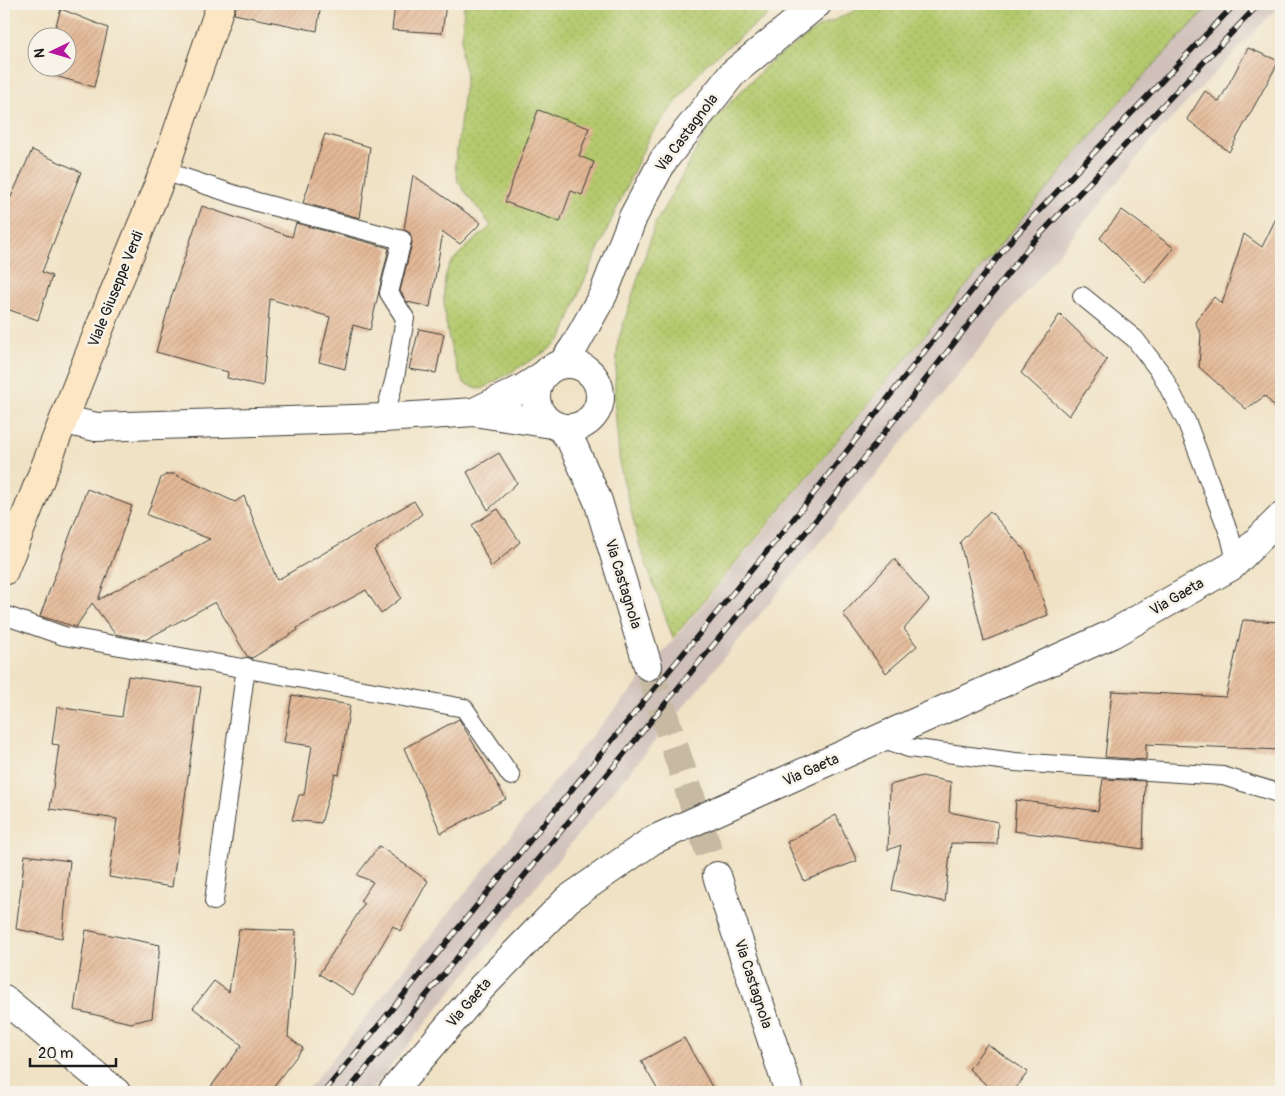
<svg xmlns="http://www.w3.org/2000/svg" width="1285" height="1096" font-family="Pangolin,sans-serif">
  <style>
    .industrial { fill: #cfc0ba }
    .grass { fill: url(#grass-dots); stroke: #687244 }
    .building { fill: url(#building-hatch) }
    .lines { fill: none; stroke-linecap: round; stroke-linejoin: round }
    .minor-tunnel { stroke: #c6baa3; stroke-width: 28; stroke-dasharray: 28 14; stroke-linecap: butt }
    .service-casing { stroke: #3c3a35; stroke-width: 20 }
    .minor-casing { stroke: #3c3a35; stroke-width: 30 }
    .tertiary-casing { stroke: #3c3a35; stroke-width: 30 }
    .secondary-casing { stroke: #3c3a35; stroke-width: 30 }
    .service { stroke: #fff; stroke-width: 18 }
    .minor { stroke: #fff; stroke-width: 28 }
    .tertiary { stroke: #fff; stroke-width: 28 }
    .secondary { stroke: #fce6c4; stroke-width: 28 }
    .rail-casing { stroke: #1c1c1c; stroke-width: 5.5 }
    .rail { stroke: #f7f3e8; stroke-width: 4; stroke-dasharray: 11; stroke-linecap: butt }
    .labels { text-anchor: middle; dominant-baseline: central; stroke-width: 5; stroke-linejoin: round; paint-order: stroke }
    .street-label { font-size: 15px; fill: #1c1c1c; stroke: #f7f3e8 }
  </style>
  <defs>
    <pattern id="grass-dots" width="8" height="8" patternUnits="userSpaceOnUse" patternTransform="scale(1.25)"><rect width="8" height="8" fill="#b4c96d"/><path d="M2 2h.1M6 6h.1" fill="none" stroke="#9aac5e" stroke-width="1.8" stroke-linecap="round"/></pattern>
    <pattern id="building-hatch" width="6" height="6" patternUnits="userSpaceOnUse" patternTransform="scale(1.25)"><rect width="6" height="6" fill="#e4b997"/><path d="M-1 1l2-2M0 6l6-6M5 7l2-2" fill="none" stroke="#c39e82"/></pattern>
  </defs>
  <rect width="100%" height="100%" fill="#f7f3e8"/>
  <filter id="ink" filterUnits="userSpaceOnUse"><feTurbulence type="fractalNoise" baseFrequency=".02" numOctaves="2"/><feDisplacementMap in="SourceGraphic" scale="10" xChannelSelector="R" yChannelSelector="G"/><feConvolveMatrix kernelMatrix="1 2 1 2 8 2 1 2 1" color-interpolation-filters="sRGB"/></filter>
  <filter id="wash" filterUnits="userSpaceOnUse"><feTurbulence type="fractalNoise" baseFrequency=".0096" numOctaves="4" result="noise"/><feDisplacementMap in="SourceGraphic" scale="20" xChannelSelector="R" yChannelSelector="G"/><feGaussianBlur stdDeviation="1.12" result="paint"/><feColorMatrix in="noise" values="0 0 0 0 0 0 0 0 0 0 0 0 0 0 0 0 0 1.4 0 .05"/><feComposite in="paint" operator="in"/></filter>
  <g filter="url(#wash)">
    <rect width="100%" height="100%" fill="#f0e2c5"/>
    <path class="industrial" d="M1211,4H1281L1158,133L594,815L370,1092H306L582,747L633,689L1121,100Z"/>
    <path class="grass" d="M464,4H788L769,14L705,65L649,137L581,288L562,338L547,351L482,389L465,384C450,362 436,290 449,266C455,255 481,235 491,226L458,182L455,166L466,74L461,55Z
      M870,4H1211L1121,100L673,638L640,547L620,467L614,398L618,341L655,224L713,120L769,63L821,26Z"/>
    <g id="blocks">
      <path class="building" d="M236,4H321L317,31L234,14Z
        M395,4H446L442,33L392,30Z
        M61,9L108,28L94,87L41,72L42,68H68V38H52Z
        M1248,48L1279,61L1229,152L1187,119L1205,91L1219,102Z
        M538,110L589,128L579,156L594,162L582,195L571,191L560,222L505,202Z
        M325,134L370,147L360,218L303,203Z
        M32,150L81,172L42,272L52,276L38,320L4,308V271L10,251L4,249V193L11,197Z
        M413,175L481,223L460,244L443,232L430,307L407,302L400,291L412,243L410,233L404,229Z
        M202,206L292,237L296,223L389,248L370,330L353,325L345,369L319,362L330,317L270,299L263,386L227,378L228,372L156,352L171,298Z
        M1281,208V414L1265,396L1246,409L1199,367L1201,334L1195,322L1214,297L1222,304L1244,234L1262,247Z
        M1122,210L1174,248L1145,283L1100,238Z
        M1060,314L1107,360L1069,416L1021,373Z
        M419,329L444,334L436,373L409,369Z
        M499,453L517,483L488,510L467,472Z
        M167,474H174L235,502L244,496L277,580L414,501L422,514L374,550L401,598L381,614L366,590L297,628L298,630L252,658L247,656L215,602L145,640L115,634L92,603L76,627L40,616L87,489L132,506L98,600L210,539L147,515L161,478Z
        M498,509L520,542L491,567L472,525Z
        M990,511L1026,552L1048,615L984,641L960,542Z
        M894,559L929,600L904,629L917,646L886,673L843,614Z
        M1243,620L1281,622V750L1146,744V760L1105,757L1112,691L1226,697Z
        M128,676L201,687L172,887L109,877L117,819L50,809L59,745L52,744L57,707L122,717Z
        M292,695L350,705L339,775L335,774L321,823L292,820L299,795H304L312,746L284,742Z
        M459,719L506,799L441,833L404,748Z
        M922,776L951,782L949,812L998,822L997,844L951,843L945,902L892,890L901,845L888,850L890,785Z
        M1103,779L1145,781L1143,849L1014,831L1016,800L1098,811Z
        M836,815L857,861L804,881L787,842Z
        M379,846L428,881L400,931L393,926L353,995L319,974L364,904L360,901L373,882L357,875Z
        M25,855L70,861L62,938L16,929Z
        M239,929L296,931L288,1037L303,1048L269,1092H207L242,1045L193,1008L214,981L229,992Z
        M86,930L160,945L152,1018L131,1023L74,1010Z
        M684,1038L715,1092H659L641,1061Z
        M987,1044L1028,1072L1013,1092H994L969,1069Z"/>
    </g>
  </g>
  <g filter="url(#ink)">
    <use href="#blocks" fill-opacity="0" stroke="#3c3a35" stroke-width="1"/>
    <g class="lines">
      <path class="minor-tunnel" d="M648,666L717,876"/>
      <g class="service-casing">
        <path id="service" d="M164,171L257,202L402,240L389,293L405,318L395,378L384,418
          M1082,296L1135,339L1161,373L1187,423L1230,536L1236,561
          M4,615L64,636L464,708L511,776
          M882,738L909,748L1015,762L1223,776L1281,794
          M214,901L246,667"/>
      </g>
      <g class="minor-casing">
        <path id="minor" d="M562,364L574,347L603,295L633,217L663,161L733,73L817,4
          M536 396a32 32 0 1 1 64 0a32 32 0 1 1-64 0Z
          M474,412L522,389L545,374
          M65,420L96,427L384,418L474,412L552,424
          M560,427L571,441L598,501L648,666
          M717,876L789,1092
          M4,999L116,1092"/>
      </g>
      <g class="tertiary-casing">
        <path id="tertiary" d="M392,1092L482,987L568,899L653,840L1112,634L1232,566L1281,517"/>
      </g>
      <g class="secondary-casing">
        <path id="secondary" d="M4,571L108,307L164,171L221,4"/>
      </g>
      <use href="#service" class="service"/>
      <use href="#minor" class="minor"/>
      <use href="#tertiary" class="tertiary"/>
      <use href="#secondary" class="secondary"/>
      <g class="rail-casing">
        <path id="rail" d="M324,1092L804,506L1012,239L1235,4
          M347,1092L824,510L1032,243L1259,4"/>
      </g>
      <use href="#rail" class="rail"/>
    </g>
  </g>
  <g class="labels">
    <g class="street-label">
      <text transform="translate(687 133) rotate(-53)">Via Castagnola</text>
      <text transform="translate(116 289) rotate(-68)">Viale Giuseppe Verdi</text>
      <text transform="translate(623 584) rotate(73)">Via Castagnola</text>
      <text transform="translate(1177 597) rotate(-30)">Via Gaeta</text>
      <text transform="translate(811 770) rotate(-24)">Via Gaeta</text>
      <text transform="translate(753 984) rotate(72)">Via Castagnola</text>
      <text transform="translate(469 1003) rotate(-49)">Via Gaeta</text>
    </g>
  </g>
  <rect width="1285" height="1096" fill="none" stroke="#f7f3e8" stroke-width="20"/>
  <g transform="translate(52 52) rotate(265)"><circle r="24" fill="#f7f3e8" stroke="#9f9d96"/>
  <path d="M0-4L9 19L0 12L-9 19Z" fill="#b5179e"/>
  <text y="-8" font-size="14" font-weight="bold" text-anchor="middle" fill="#1c1c1c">N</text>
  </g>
  <path d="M30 1058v8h86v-8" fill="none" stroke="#1c1c1c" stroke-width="2.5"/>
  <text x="38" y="1058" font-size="15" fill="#1c1c1c" stroke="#f7f3e8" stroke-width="4" paint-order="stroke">20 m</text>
</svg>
